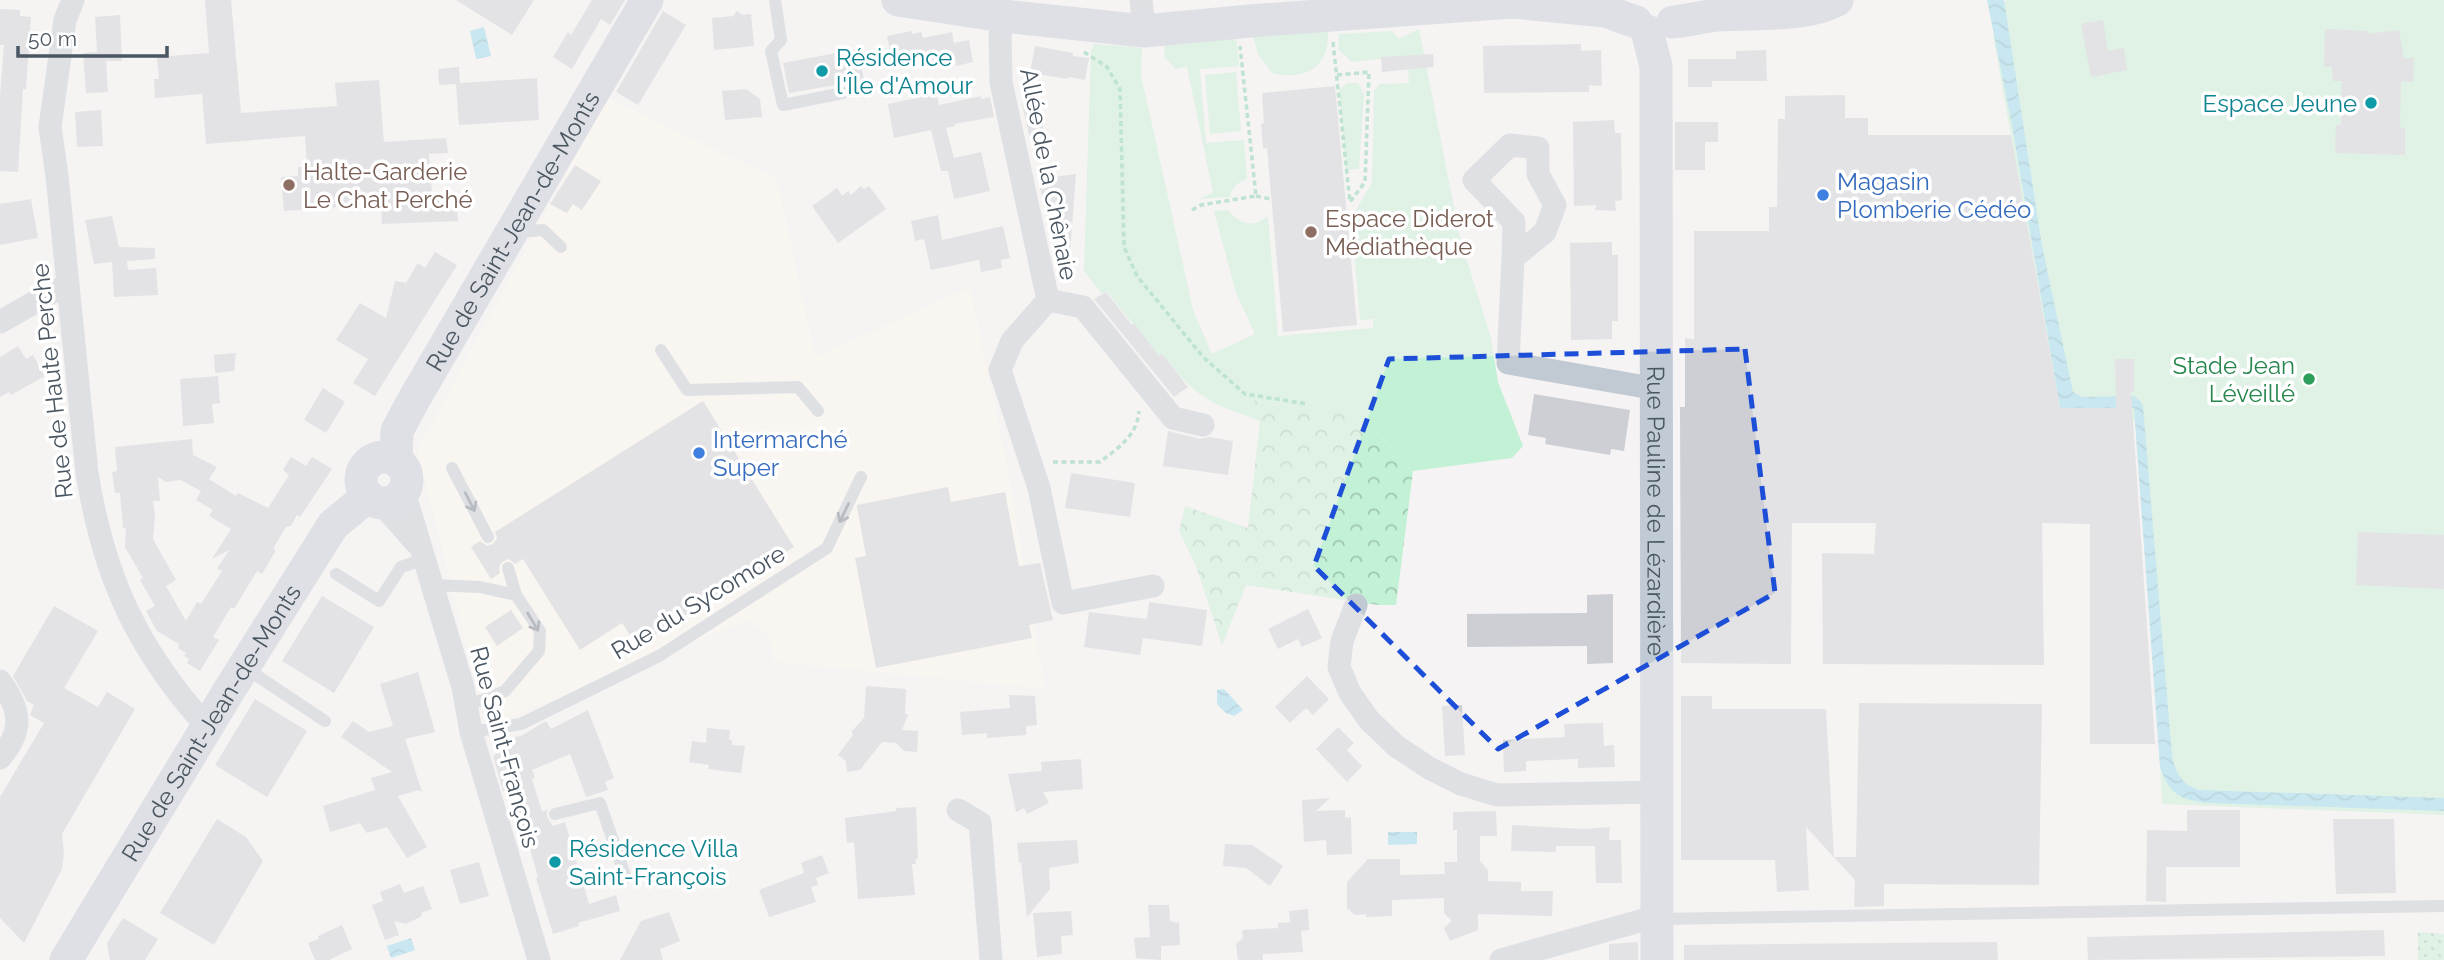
<svg xmlns="http://www.w3.org/2000/svg" width="2444" height="960" font-family="Raleway,sans-serif">
  <style>
    .commercial { fill: #fdf9ef }
    .grass { fill: #c3f1d5 }
    .forest { fill: url(#forest-crowns) }
    .park { fill: url(#park-dots) }
    .water { fill: url(#water-waves) }
    .building { fill: #cdcfd5; fill-rule: evenodd }
    .lines { fill: none; stroke-linecap: round; stroke-linejoin: round }
    .path { stroke: #7ad0a6; stroke-width: 3.5; stroke-dasharray: 5 3.5; stroke-linecap: butt }
    .service { stroke: #c1cad2; stroke-width: 12 }
    .minor { stroke: #c1cad2; stroke-width: 23 }
    .secondary { stroke: #c1cbd6; stroke-width: 33 }
    .oneway { stroke: #6e7983 }
    .marked { fill: none; stroke: #1d4ed8; stroke-width: 5; stroke-dasharray: 14 9; stroke-linejoin: round }
    .culture-dot { fill: #0f9aa8; stroke: #fff; stroke-width: 2.5 }
    .education-dot { fill: #8d6e63; stroke: #fff; stroke-width: 2.5 }
    .shop-dot { fill: #3f7fe0; stroke: #fff; stroke-width: 2.5 }
    .leisure-dot { fill: #2e9e5b; stroke: #fff; stroke-width: 2.5 }
    .labels { text-anchor: middle; dominant-baseline: central; stroke-width: 7; stroke-linejoin: round; paint-order: stroke }
    .culture-label { font-size: 24px; fill: #0d838f; stroke: #fff; text-anchor: start }
    .education-label { font-size: 24px; fill: #785e54; stroke: #fff; text-anchor: start }
    .street-label { font-size: 24px; fill: #4a5661; stroke: #fff }
    .shop-label { font-size: 24px; fill: #366cbe; stroke: #fff; text-anchor: start }
    .leisure-label { font-size: 24px; fill: #27864d; stroke: #fff; text-anchor: end }
  </style>
  <defs>
    <pattern id="forest-crowns" width="20" height="18" patternUnits="userSpaceOnUse" patternTransform="scale(1.75)"><rect width="20" height="18" fill="#c3f1d5"/><path d="M2 6a3 3 0 1 1 6 0M12 15a3 3 0 1 1 6 0" fill="none" stroke="#a0c6b0"/></pattern>
    <pattern id="park-dots" width="8" height="8" patternUnits="userSpaceOnUse" patternTransform="scale(1.75)"><rect width="8" height="8" fill="#c3f1d5"/><path d="M2 2h.1M6 6h.1" fill="none" stroke="#a0c6b0" stroke-width="1.8" stroke-linecap="round"/></pattern>
    <pattern id="water-waves" width="16" height="10" patternUnits="userSpaceOnUse" patternTransform="scale(1.75)"><rect width="16" height="10" fill="#90daee"/><path d="M0 5q4-4 8 0t8 0" fill="none" stroke="#78b4c4"/></pattern>
  </defs>
  <rect width="100%" height="100%" fill="#f5f3f3"/>
  <path class="commercial" d="M607,98L777,179L815,357L970,287L1005,455L1045,689L774,662L769,635L748,620L488,726L417,451Z"/>
  <path class="grass" d="M2006,0H2444V815L2162,804L2144,423L2060,408L1993,35Z
    M1328,29C1330,67 1307,81 1272,73L1258,54L1253,36Z
    M1419,29L1460,238L1491,338L1498,382L1523,446L1512,458L1413,471L1380,436L1332,407H1293L1251,400L1245,415C1202,401 1190,389 1162,354L1159,356L1107,292L1102,294L1084,271L1091,51L1094,44L1142,48L1141,75L1193,310L1212,354L1255,334L1236,293L1214,211L1228,210C1242,226 1252,228 1268,216L1278,336L1373,328V319L1360,320L1351,218L1372,183L1374,91L1380,84L1409,83L1407,58L1404,56L1352,62L1338,49L1339,34L1392,31L1399,39Z
    M1236,37L1239,66L1200,69L1206,143L1244,140L1247,179C1238,182 1232,187 1230,197L1200,199L1213,192L1187,67L1176,69L1164,57L1165,44Z
    M1236,72L1241,131L1210,134L1205,75Z
    M1347,83H1358L1364,94L1359,169L1346,170L1339,90Z"/>
  <path class="forest" d="M1251,400L1293,407H1332L1380,436L1413,471L1396,605H1378L1246,585L1222,645L1196,566L1179,531L1185,506L1248,528L1260,421L1245,415Z"/>
  <path class="park" d="M2418,932L2444,934V960H2418Z"/>
  <path class="water" d="M1987,0H2004L2042,246L2073,392L2082,397L2134,396L2140,401L2143,406L2172,756C2175,772 2182,785 2199,790L2444,798V811L2211,803C2181,800 2170,796 2160,767L2134,408H2060L2012,125Z
    M484,27L491,56L476,59L470,31Z
    M1224,689L1243,710L1234,716L1226,713L1217,704V690Z
    M1388,832H1417V844L1388,845Z
    M411,938L415,950L391,958L387,946Z"/>
  <path class="building" d="M205,0H231L241,113L337,106L335,83L379,80L384,142L446,138L448,153L429,154L432,194L456,192L458,221L382,224L381,204L284,211L281,177L298,176V167L307,166L305,136L206,144L202,94L155,98L154,79H159L157,57L209,53Z
    M456,0H534L512,35Z
    M592,0H625L610,25L601,19L572,69L553,57L568,32L571,35Z
    M0,9L20,10V16L31,17L26,89H23L18,172L0,171V95L4,45H0Z
    M663,11L686,25L638,105L616,92Z
    M737,11L742,15L751,14L754,46L714,50L712,18L733,16Z
    M120,15L122,61H106L108,92L86,93L83,53L97,52L95,17Z
    M2103,20L2108,51L2124,48L2127,70L2091,77L2081,24Z
    M2325,29L2367,31V34L2399,30L2404,58H2414L2413,82L2401,81L2400,127L2405,128V155L2335,153L2336,125H2341L2342,81H2333L2332,67H2324Z
    M912,31V34L921,32L923,38L952,32L954,43L969,40L973,62L956,66L955,58L916,65L915,54L900,57L899,50L890,51L887,36Z
    M1581,44V51L1601,50L1602,86L1589,85V92L1484,93L1483,46Z
    M1035,46L1073,53V56L1089,58L1085,80L1069,77L1068,79L1030,73Z
    M858,49L864,80L789,93L783,63Z
    M1766,50L1767,81H1712V87H1688V59H1736V51Z
    M1433,54L1434,67L1382,72L1381,57Z
    M459,67L460,83L537,78L539,120L459,125L456,84L439,85L438,69Z
    M1335,86L1357,325L1283,332L1267,148L1263,149L1261,124L1264,123L1262,93Z
    M746,89L760,99L762,117L725,120L722,91Z
    M937,94L939,105L981,96V99L990,97L994,117L954,124L955,126L946,128L954,158L981,152L990,191L954,199L948,171H941L931,130L894,138L888,104Z
    M1845,95V118H1868V135H2011L2060,408H2116L2115,359H2134V392H2131L2155,744H2090V524L2042,523L2044,665L1823,664L1822,553L1874,554L1876,523H1792L1791,664L1681,663L1680,407H1685V338L1694,339V231H1769V207H1777L1778,119H1785V96Z
    M1038,102L1044,132L1029,135L1022,104Z
    M101,110L103,146L77,147L75,112Z
    M1614,120L1615,133H1621L1622,200L1615,201L1616,211L1595,210L1596,205L1574,206L1573,122Z
    M1675,122H1718V142H1705V170H1675Z
    M575,165L601,181L582,210L573,204L567,213L550,204Z
    M1076,174L1070,252L1075,273L1060,278L1038,179Z
    M861,186L864,189L869,186L886,209L838,243L812,206L837,188L842,196L848,191L851,195Z
    M31,199L38,238L0,245V204Z
    M938,215L942,240L1003,226L1010,258L1001,260L1002,268L981,272L979,260L931,270L924,239L915,241L911,221Z
    M112,216L119,247L155,248V259L127,261L128,270L156,268L158,295L114,297L112,262L94,264L85,220Z
    M1612,242V255H1618V321H1612V339L1571,340L1570,243Z
    M435,252L457,265L375,396L353,383L368,359L336,340L360,303L386,318L395,281L406,283L418,263L425,268Z
    M1106,292L1132,325L1134,323L1159,356L1162,354L1188,387L1174,397L1094,299Z
    M18,346L26,359L33,355L45,376L11,395L9,392L0,397V357Z
    M236,353L234,371L215,373L214,355Z
    M218,376L220,403L212,404L214,423L183,426L180,379Z
    M323,388L345,402L326,433L304,420Z
    M1534,394L1630,410L1624,451L1611,449L1610,455L1545,444L1546,438L1528,435Z
    M703,401L794,547L637,646L622,623L580,650L523,559L515,564L509,559L502,562L499,567L500,573L491,579L471,547L480,541L487,546L493,544L497,538L495,532Z
    M1168,431L1200,439L1209,437L1233,441L1228,475L1163,466Z
    M192,439L193,455L217,467L209,479L236,496L238,493L268,508L289,475L283,470L291,457L306,466L312,457L332,469L300,517L297,515L291,526L286,527L274,547L275,552L262,574L257,571L234,609L231,607L213,637L219,640L200,671L187,663L189,659L184,656L186,653L178,648L179,644L157,631L146,611L155,606L140,580L143,578L125,547L126,528H123L120,493H115L112,472L117,471L115,447ZM158,477L166,482L180,480L201,491L196,500L213,510L209,516L231,529L212,559L229,550L217,569L222,571L201,604L197,602L186,621L166,586L176,580L153,539L155,517L153,501H160Z
    M1071,473L1135,483L1130,517L1065,508Z
    M948,487L951,502L1005,492L1019,566L1040,563L1053,620L1029,625L1032,638L876,668L855,558L866,556L857,507V505Z
    M2358,532L2444,535V589L2356,585Z
    M1613,594V663L1587,664V646L1467,647V614L1587,613V595Z
    M322,596L374,627L334,693L282,661Z
    M1149,602L1207,610L1202,646L1143,638L1140,655L1084,647L1089,612L1147,619Z
    M54,606L98,631L64,688L98,707L107,692L135,709L62,834L64,854L62,869L24,943L0,918V797L44,723L30,715L34,705L27,701L13,676Z
    M1308,609L1322,638L1302,647L1298,639L1278,649L1268,629Z
    M511,610L523,628L497,646L485,627Z
    M418,672L435,732L405,739L422,792L419,790L398,796L427,847L407,858L387,827L367,833L360,823L330,832L323,806L375,790L371,778L392,772L341,737L353,721L369,732L393,726L380,684Z
    M1307,676L1329,699L1313,715L1306,708L1290,723L1275,707Z
    M866,686L906,689L905,714H908L902,730L918,731L917,752L904,751L896,743L882,742L860,770L847,772L846,761L838,755L853,735L852,731L864,718Z
    M1009,695L1035,696L1037,725L1026,726V735L987,738V733L962,735L960,712L1010,708Z
    M1681,696H1712V709H1826L1834,857H1856L1859,703L2042,704L2039,885L1884,884V906L1854,907L1855,880L1806,827L1809,890L1777,892L1775,860H1681Z
    M255,699L307,731L267,797L215,765Z
    M1462,705L1465,755L1445,756L1442,706Z
    M588,710L614,778L605,782L608,790L586,797L570,754L532,770L535,777L532,779L542,812L547,810V817L553,826L565,822L589,904L616,895L620,911L578,923L579,926L553,934L536,878L538,877L529,846H525L507,790L503,791L493,756L503,748L502,741L523,735L546,721L551,729Z
    M1603,723L1604,746L1614,745L1615,767L1578,768V759L1526,761V771L1504,772L1503,740L1565,737L1564,724Z
    M1338,727L1354,743L1347,750L1362,766L1347,782L1316,749Z
    M707,728L730,730L729,740H732V745L745,746L741,773L708,769L709,765L689,762L692,741L706,743Z
    M1081,759L1083,789L1043,792L1049,803L1027,814L1024,808L1016,812L1008,774L1042,771L1041,762Z
    M1330,798L1316,811L1345,810V818L1351,817L1352,854L1327,855L1326,840L1304,842L1302,800Z
    M916,807L918,858L915,860L916,864H912L915,895L858,899L854,842L847,843L845,818L896,811V808Z
    M2187,810H2240V867H2166V902L2146,901L2147,830L2187,831Z
    M1496,811L1497,836H1480V861L1488,870V881L1521,882V891H1553L1552,916L1478,914V930L1450,941L1444,928L1452,921L1444,913V898L1392,900V916L1366,917V914L1355,915L1347,908V882L1368,859H1400V875L1445,874L1444,862H1457V830H1453V812Z
    M217,819L246,837L263,861L214,945L160,913Z
    M2333,819H2394L2396,893L2336,894Z
    M1512,825L1584,829L1610,827L1609,840H1621L1622,883H1596L1595,846H1556V852L1511,851Z
    M1077,840L1079,863L1049,868L1050,889L1027,917L1021,862L1019,863L1017,843Z
    M1225,844L1252,845L1283,866L1270,886L1246,868L1223,866Z
    M822,855L829,873L816,878L818,885L811,887L816,902L769,917L759,890L804,873L801,863Z
    M479,862L489,896L460,904L450,870Z
    M400,884L404,893L423,886L432,909L421,913L422,916L406,924L394,921L399,935L385,940L372,905L383,901L380,892Z
    M1148,905H1169L1170,921L1179,923L1180,945L1161,946V960L1136,958L1134,938L1150,937Z
    M1308,909L1309,930L1301,931L1303,952L1263,954V960H1238L1236,944L1243,938L1242,930L1278,928V923L1290,922L1289,911Z
    M1071,911L1073,935L1061,936L1062,954L1037,957L1033,913Z
    M669,912L680,941L660,949L663,960H620L641,921Z
    M123,918L158,939L145,960H110L107,943Z
    M342,925L352,949L329,960H315L308,943L319,939L318,936Z
    M2384,930L2385,956L2088,960L2087,937Z
    M1638,942V960H1609V944Z
    M1997,942L1998,960H1684V945Z"/>
  <g class="lines">
    <path class="path" d="M1333,42L1350,202L1365,182L1369,72L1337,75
      M1084,52L1107,67L1120,89L1124,247L1137,276L1203,357L1245,394L1308,404
      M1256,196L1271,199
      M1192,210L1201,205L1256,196L1240,46
      M1053,462H1100C1119,447 1137,436 1139,411"/>
    <path class="service" d="M775,0L781,40L771,51L783,105L843,93
      M517,232L543,230L561,247
      M661,350L687,390L798,387L818,411
      M452,468L488,537
      M508,568L516,595
      M336,574L379,601L401,567L424,559
      M432,585L480,587L516,595L540,631L539,651L505,691L466,706
      M244,667L325,721
      M471,732L521,724L659,656L827,548L861,477
      M555,814L600,803L626,878
      M1657,919L2444,906"/>
    <path class="minor" d="M73,0L65,20L50,127L57,176L87,473C104,578 137,649 208,728
      M1141,0L1144,31
      M1003,16L1000,36L1001,82L1048,300L1012,341L1000,370L1039,488L1063,603L1153,586
      M1513,258L1514,222L1474,180L1510,145L1538,148V174L1555,205L1545,232L1513,258L1508,363L1657,389
      M1048,300L1083,307L1173,418L1203,425
      M0,322L56,290L68,288
      M404,492L463,687L471,732L539,960
      M381,503L416,543
      M1356,605L1342,641L1339,667L1350,693L1369,720L1396,746L1429,768L1461,784L1497,795L1658,792
      M0,681C21,710 24,730 0,758
      M958,810L980,823L991,960
      M1501,960L1640,921L1656,920"/>
    <g class="secondary">
      <path d="M898,0L1003,16L1144,31L1250,21L1513,2L1605,11L1636,22"/>
      <path d="M1673,22C1688,20 1703,17 1717,15C1756,12 1802,18 1837,0"/>
      <path id="s1" d="M1647,31L1656,66L1657,960"/>
      <circle cx="384" cy="480" r="23"/>
      <path id="s2" d="M396,459L397,431L413,401L647,0"/>
      <path id="s3" d="M66,960L230,689L333,525L368,496"/>
    </g>
  </g>
  <defs><path id="oneway-shaft" d="M-6 0H5M1.5-3L5.5 0L1.5 3" fill="none" stroke-width="1.6" stroke-linecap="round" stroke-linejoin="round" transform="scale(1.75)"/></defs>
  <g class="oneway">
    <use href="#oneway-shaft" transform="translate(470 502) rotate(63)"/>
    <use href="#oneway-shaft" transform="translate(844 513) rotate(116)"/>
    <use href="#oneway-shaft" transform="translate(533 622) rotate(59)"/>
  </g>
  <path d="M0 0H2444V960H0ZM1745,349L1775,593L1498,749L1314,566L1389,359Z" fill="#f5f3f3" fill-opacity=".55" fill-rule="evenodd"/>
  <path class="marked" d="M1745,349L1775,593L1498,749L1314,566L1389,359Z"/>
  <g class="culture-dot">
    <circle cx="822" cy="71" r="7"/>
    <circle cx="2371" cy="103" r="7"/>
    <circle cx="555" cy="862" r="7"/>
  </g>
  <g class="education-dot">
    <circle cx="289" cy="185" r="7"/>
    <circle cx="1311" cy="232" r="7"/>
  </g>
  <g class="shop-dot">
    <circle cx="1823" cy="195" r="7"/>
    <circle cx="699" cy="453" r="7"/>
  </g>
  <circle class="leisure-dot" cx="2309" cy="379" r="7"/>
  <g class="labels">
    <g class="culture-label">
      <text x="836" y="57">Résidence<tspan x="836" dy="28">l'Île d'Amour</tspan></text>
      <text x="2357" y="103" text-anchor="end">Espace Jeune</text>
      <text x="569" y="848">Résidence Villa<tspan x="569" dy="28">Saint-François</tspan></text>
    </g>
    <g class="education-label">
      <text x="303" y="171">Halte-Garderie<tspan x="303" dy="28">Le Chat Perché</tspan></text>
      <text x="1325" y="218">Espace Diderot<tspan x="1325" dy="28">Médiathèque</tspan></text>
    </g>
    <g class="street-label">
      <text transform="translate(1049 174) rotate(79)">Allée de la Chênaie</text>
      <text stroke="none"><textPath href="#s2" startOffset="259">Rue de Saint-Jean-de-Monts</textPath></text>
      <text transform="translate(52 381) rotate(-96)">Rue de Haute Perche</text>
      <text stroke="none"><textPath href="#s1" startOffset="481">Rue Pauline de Lézardière</textPath></text>
      <text transform="translate(698 602) rotate(-31)">Rue du Sycomore</text>
      <text stroke="none"><textPath href="#s3" startOffset="278">Rue de Saint-Jean-de-Monts</textPath></text>
      <text transform="translate(505 747) rotate(75)">Rue Saint-François</text>
    </g>
    <g class="shop-label">
      <text x="1837" y="181">Magasin<tspan x="1837" dy="28">Plomberie Cédéo</tspan></text>
      <text x="713" y="439">Intermarché<tspan x="713" dy="28">Super</tspan></text>
    </g>
    <g class="leisure-label">
      <text x="2295" y="365">Stade Jean<tspan x="2295" dy="28">Léveillé</tspan></text>
    </g>
  </g>
  <path d="M18 46v10h149v-10" fill="none" stroke="#4a5661" stroke-width="3.5"/>
  <text x="28" y="46" font-size="21" fill="#4a5661" stroke="#ffffff" stroke-width="5" paint-order="stroke">50 m</text>
</svg>
